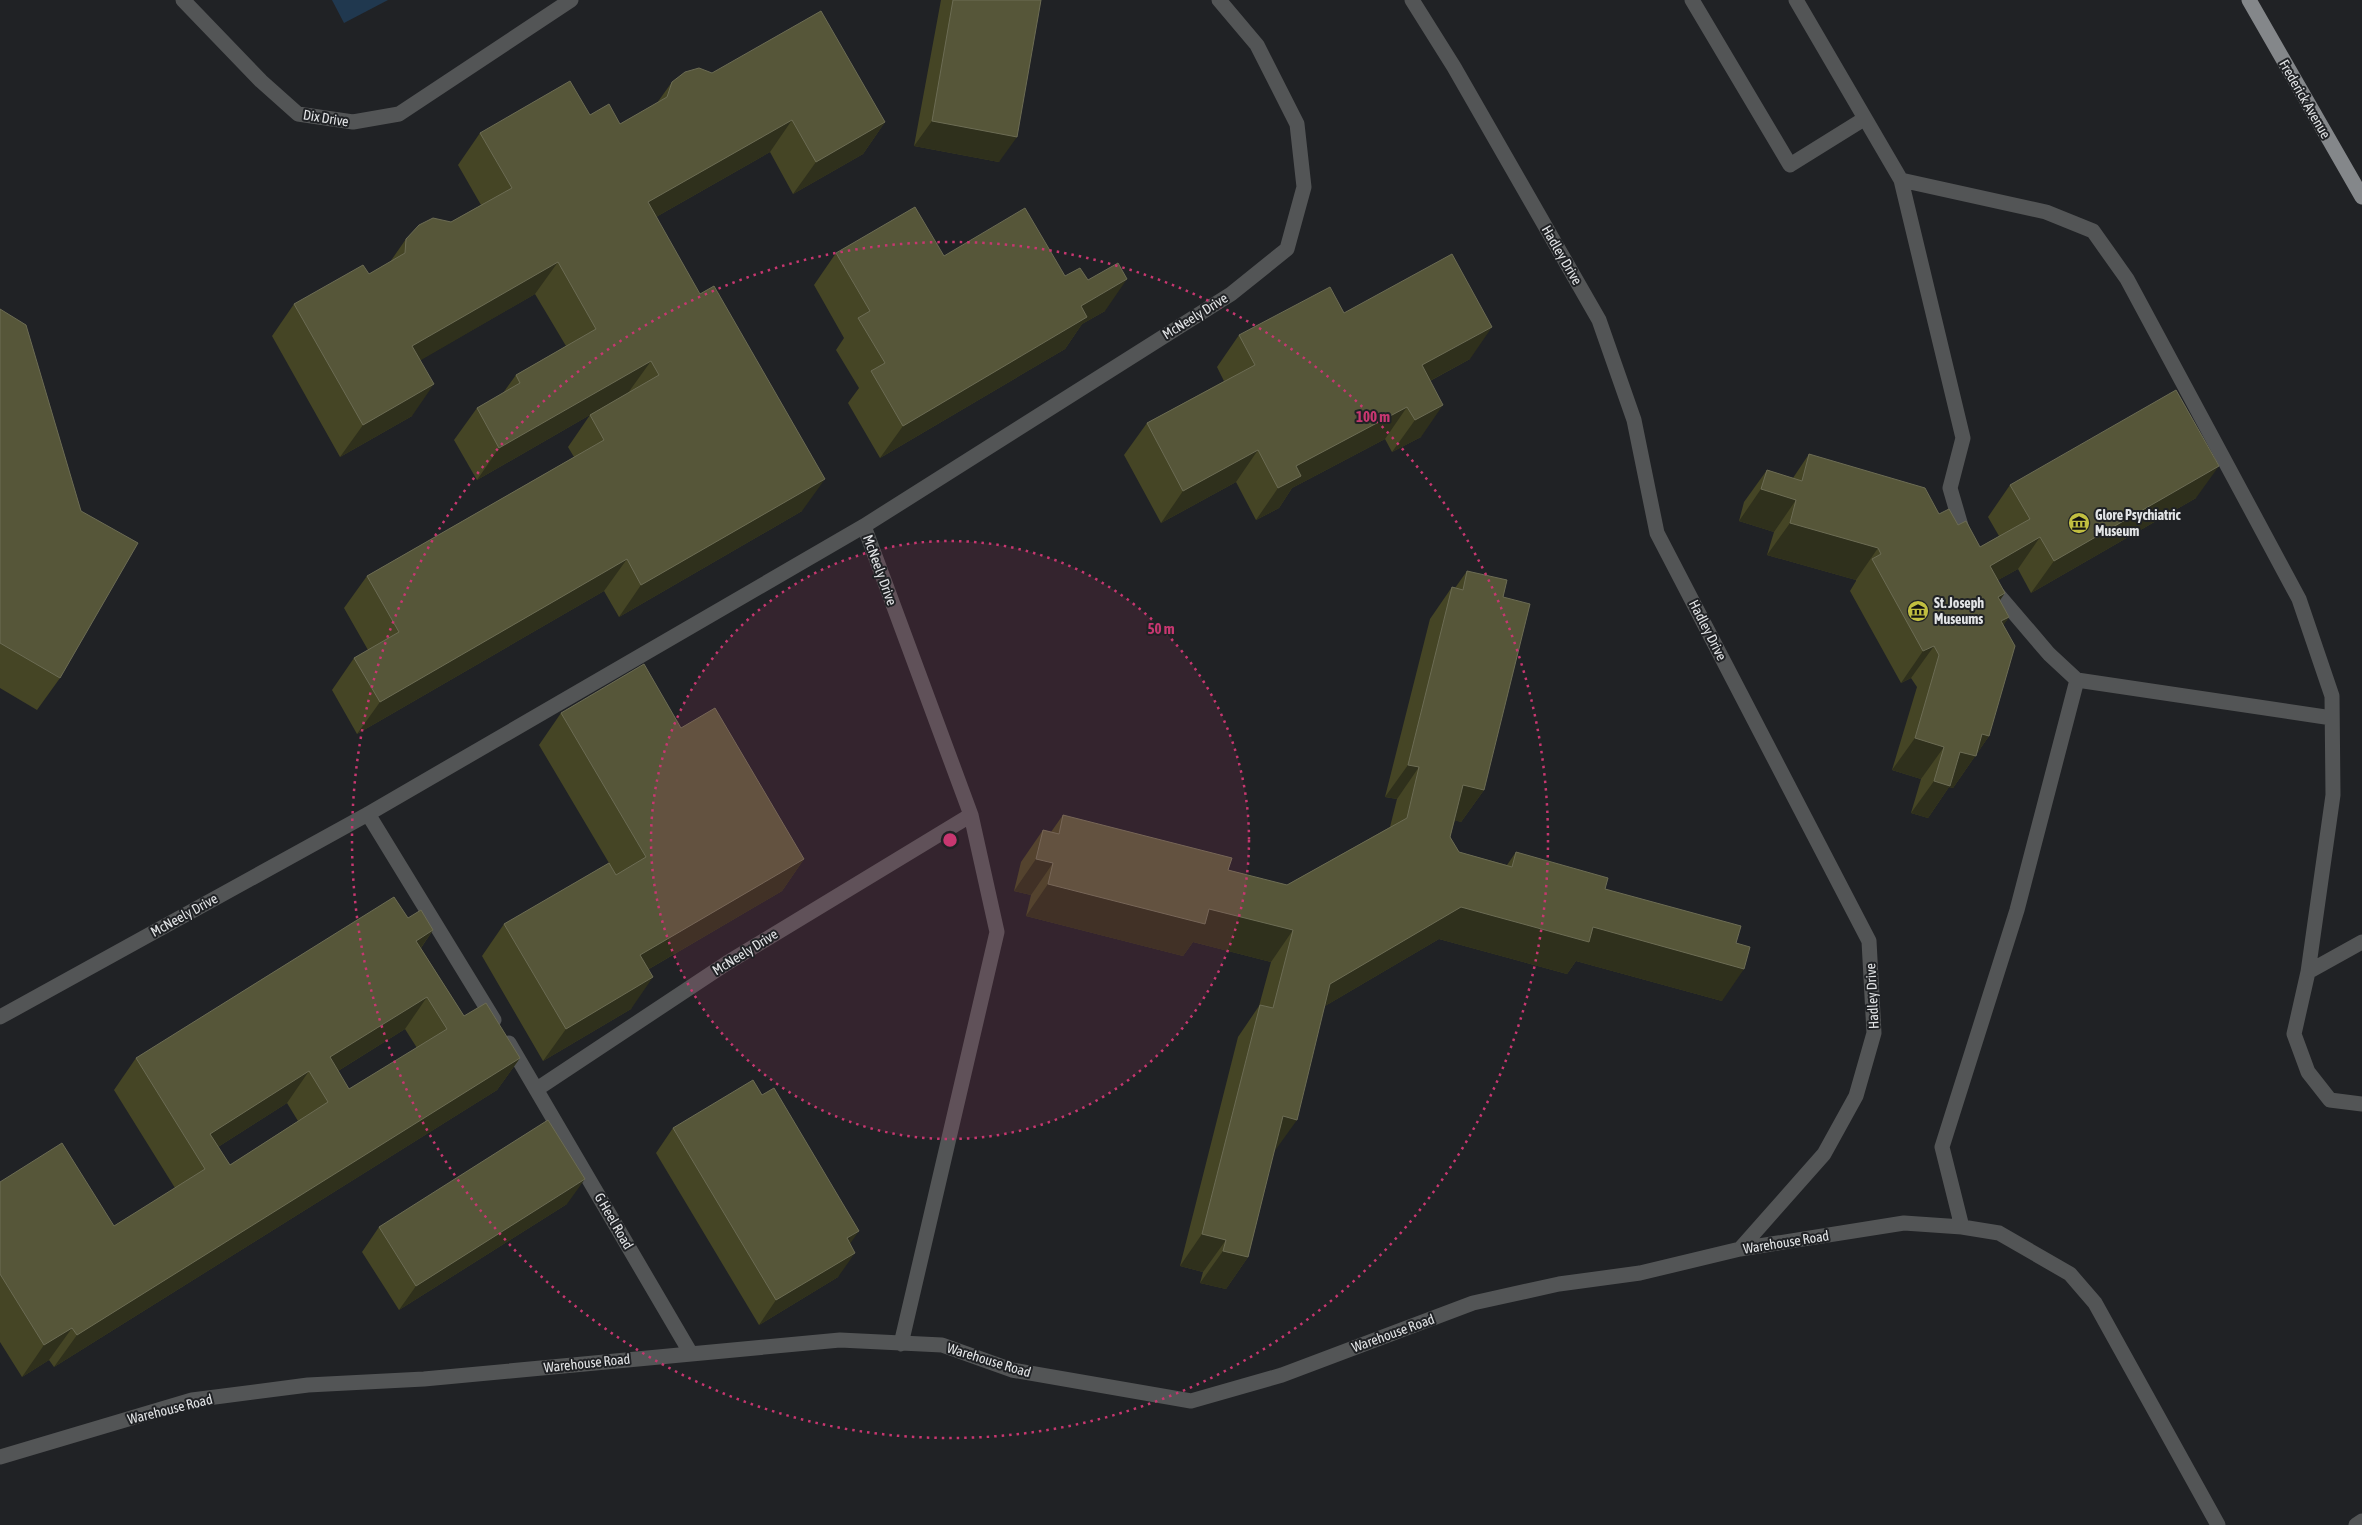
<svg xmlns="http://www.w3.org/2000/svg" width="2362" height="1525" font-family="'Asap Condensed',sans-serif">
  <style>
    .green { fill: #20384f }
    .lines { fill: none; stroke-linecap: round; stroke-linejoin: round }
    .minor { stroke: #535556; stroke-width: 15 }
    .major { stroke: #84878a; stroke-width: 15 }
    .wall { fill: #454525; fill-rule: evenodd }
    .shaded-wall { fill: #2f301c }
    .building { fill: #565639; stroke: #6c6c54; fill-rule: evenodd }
    .ring { fill: none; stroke: #c73770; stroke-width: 2.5; stroke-dasharray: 2.5 5 }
    .labels { text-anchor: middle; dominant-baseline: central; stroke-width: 4; stroke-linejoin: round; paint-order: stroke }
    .street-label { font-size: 14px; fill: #e2e4e6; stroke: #202225 }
    .poi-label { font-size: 14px; font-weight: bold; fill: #e2e4e6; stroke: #202225; text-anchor: start }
    .centre { fill: #c73770; stroke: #202225; stroke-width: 2.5 }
    .ring-label { font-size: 15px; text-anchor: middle; font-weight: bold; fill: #c73770; stroke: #202225; stroke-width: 4; stroke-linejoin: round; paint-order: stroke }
  </style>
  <rect width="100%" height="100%" fill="#202225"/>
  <path class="green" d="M332,0H388L344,23Z"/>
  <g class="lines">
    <path class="minor" d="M183,0L261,81L298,114L353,122L399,114L571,0
      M1412,0L1454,67L1599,320L1634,420L1657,533L1869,941L1874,1033L1856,1096L1824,1154L1740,1249
      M1692,0L1790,165L1864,119
      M1796,0L1901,180L2046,212L2093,231L2127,279L2299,599L2332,696L2333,795L2308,972
      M1901,180L1963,438L1950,488L1966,543
      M1990,585L2049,654L2077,680
      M368,814L494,1020
      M2362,942L2308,972L2294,1034L2308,1072L2330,1100L2362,1104
      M0,1017L368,814L864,526L1231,294L1287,249L1304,187L1297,124L1257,45L1219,0
      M509,1043L690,1352
      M537,1089L727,963L971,815L864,526
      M1962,1227L1942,1147L2017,910L2077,680L2332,718
      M901,1344L997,932L971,815
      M0,1457L192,1400L308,1385L424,1379L840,1340L942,1345L1012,1370L1191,1401L1282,1375L1473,1303L1559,1284L1640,1273L1740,1249L1904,1223L1962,1227L1999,1233L2070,1274L2095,1303L2218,1525
      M2356,1525L2362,1521"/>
    <path class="major" d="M2249,0L2362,197"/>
  </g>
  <path class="wall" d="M941,0H1041L999,162L914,146Z
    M712,73L885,122L863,154L793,194L770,152L656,217L802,511L619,617L604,591L357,734L332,690L354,658L368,650L344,608L367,576L574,457L568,447L590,415L628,393L477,480L454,440L477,408L503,393L516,375L566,346L535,294L420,360L412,416L340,457L272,336L294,304L369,274L390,262L406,239L451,222L481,205L458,165L480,133L590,115L620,124L657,103L672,82Z
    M836,253L944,256L1065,276L1105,311L1082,324L1065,349L880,458L848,403L859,388L836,350L844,338L814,285Z
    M0,309L60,678L37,710L0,688Z
    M1344,313L1470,359L1430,381L1421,437L1392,452L1385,439L1292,488L1279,508L1256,520L1236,482L1161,523L1124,455L1147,423L1224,381L1217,367L1239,335Z
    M1809,454L1939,514L1958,525L1980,547L1999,536L1988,517L2010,485L2196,498L2031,593L2018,569L1998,580L2000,601L2009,617L2003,625L1989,736L1953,788L1949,787L1928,818L1911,813L1921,779L1892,770L1917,687L1911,678L1901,683L1850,591L1856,581V580L1767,555L1774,532L1739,521L1744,502L1767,470L1793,478Z
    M1467,571L1503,597L1484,790L1461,822L1455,820L1450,837L1459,852L1507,865L1516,852L1736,943L1722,1001L1576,961L1567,974L1439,939L1325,1006L1274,1151L1248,1257L1226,1289L1200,1283L1203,1272L1180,1266L1238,1037L1259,1006L1271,962L1193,942L1183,956L1026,916L1031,895L1014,891L1021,862L1043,830L1051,832L1063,815L1228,870L1287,885L1390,827L1397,799L1385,797L1430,619L1452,587L1455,588Z
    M561,713L681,728L804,859L782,891L649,969L631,1009L543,1061L482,956L504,924L609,863L539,745Z
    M408,918L433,930L421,948L464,1016L520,1058L497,1090L54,1367L49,1360L22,1377L0,1342V1182L114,1226L175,1188L114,1090L136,1058ZM405,1029L417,1048L349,1089L338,1071ZM287,1103L298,1121L230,1165L218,1147Z
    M673,1128L850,1244L838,1277L759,1325L656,1153Z
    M567,1204L399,1310L362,1252L379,1227Z"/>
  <path class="shaded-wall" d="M792,120L770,152L626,234L648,202Z
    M932,121L1017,137L999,162L914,146Z
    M885,122L863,154L793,194L816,162Z
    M558,262L535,294L390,378L412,346Z
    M1127,279L1105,311L1082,324L1065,349L880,458L903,426L1081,306Z
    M1492,327L1470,359L1400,397L1422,365Z
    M651,361L628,393L477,480L499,448Z
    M434,384L412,416L340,457L363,425Z
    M1443,405L1421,437L1392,452L1415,420Z
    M1407,407L1385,439L1292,488L1279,508L1256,520L1278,488L1296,466Z
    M1258,450L1236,482L1161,523L1183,491Z
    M2219,466L2196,498L2031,593L2054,561Z
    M825,479L802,511L619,617L641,585Z
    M1761,489L1796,500L1774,532L1739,521Z
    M1790,523L1878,548L1856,580L1767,555Z
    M2040,537L2018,569L1967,597L1990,566Z
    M627,559L604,591L357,734L380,702Z
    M2005,593L1983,625L1998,597Z
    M2009,617L1987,649L2001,621Z
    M1934,646L1911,678L1901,683L1923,651Z
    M1982,734L1989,736L1953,788L1949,787L1928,818L1911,813L1934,781L1960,752Z
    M1915,738L1944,747L1921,779L1892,770Z
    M1408,765L1419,767L1397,799L1385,797Z
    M1463,785L1484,790L1461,822L1441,817Z
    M804,859L782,891L618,987L640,955Z
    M1036,859L1053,863L1031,895L1014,891Z
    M1048,884L1209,909L1293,930L1271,962L1193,942L1183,956L1026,916Z
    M1461,907L1593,927L1744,969L1722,1001L1576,961L1567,974L1439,939L1308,1016L1330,984Z
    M433,930L411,962L416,941Z
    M653,977L631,1009L543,1061L566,1029Z
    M427,997L405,1029L317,1084L330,1057Z
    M520,1058L497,1090L54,1367L77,1335Z
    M309,1071L287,1103L199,1159L210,1134Z
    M1283,1116L1297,1120L1274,1152Z
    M585,1179L567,1204L399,1310L416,1286Z
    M859,1231L842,1255L847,1238Z
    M1202,1234L1226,1240L1203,1272L1180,1266Z
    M1223,1251L1248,1257L1226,1289L1200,1283Z
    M855,1253L838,1277L759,1325L776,1300Z
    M72,1328L49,1360L22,1377L44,1345Z"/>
  <path class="building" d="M953,0H1041L1017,137L932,121Z
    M821,11L885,122L816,162L792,120L648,202L700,294L714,286L825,479L641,585L627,559L380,702L354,658L399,632L367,576L604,440L590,415L659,375L651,361L499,448L477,408L520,383L516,375L596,329L558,262L412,346L434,384L363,425L294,304L363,265L369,274L405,253L406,239L419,225L433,218L451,222L512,188L480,133L570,81L590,115L609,104L620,124L667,97L672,82L685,72L699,68L712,73Z
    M915,207L944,256L1025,208L1065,276L1080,268L1088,280L1118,263L1127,279L1081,306L1087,317L903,426L871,371L885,363L858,318L870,311L836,253Z
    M1452,254L1492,327L1422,365L1443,405L1415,420L1407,407L1296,466L1301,476L1278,488L1258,450L1183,491L1147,423L1255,365L1239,335L1330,287L1344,313Z
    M0,309L26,325L81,511L138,543L60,678L0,643Z
    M2176,390L2219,466L2054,561L2040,537L1990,566L2005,593L1998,597L2009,617L2001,621L2015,646L1989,736L1982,734L1976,756L1960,752L1950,786L1934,781L1944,747L1915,738L1939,655L1934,646L1923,651L1872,559L1881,554L1878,548L1790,523L1796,500L1761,489L1767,470L1802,481L1809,454L1925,488L1939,514L1949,509L1958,525L1966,521L1980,547L2030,519L2010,485Z
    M1467,571L1507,580L1503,597L1530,604L1484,790L1463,785L1450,837L1459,852L1512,867L1516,852L1608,878L1605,889L1741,926L1736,943L1750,947L1744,969L1593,927L1589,942L1461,907L1330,984L1297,1120L1283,1116L1248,1257L1223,1251L1226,1240L1202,1234L1260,1005L1273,1008L1293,930L1209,909L1205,924L1048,884L1053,863L1036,859L1043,830L1059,834L1063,815L1232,858L1228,870L1287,885L1407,818L1419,767L1408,765L1452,587L1463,590Z
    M644,664L681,728L715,708L804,859L640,955L653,977L566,1029L504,924L609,863L616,875L646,857L561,713Z
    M394,897L408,918L421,910L433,930L416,941L464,1016L486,1003L520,1058L77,1335L72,1328L44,1345L0,1274V1182L62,1143L114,1226L205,1169L136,1058ZM427,997L447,1029L349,1089L330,1057ZM309,1071L328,1102L230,1165L210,1134Z
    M753,1080L762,1095L774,1088L859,1231L847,1238L855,1253L776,1300L673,1128Z
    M548,1120L585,1179L416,1286L379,1227Z"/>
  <circle cx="950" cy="840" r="299" fill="#c73770" fill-opacity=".12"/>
  <g class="ring">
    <circle cx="950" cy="840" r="299"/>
    <circle cx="950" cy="840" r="598"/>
  </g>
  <defs>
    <g id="museum-disc" transform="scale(1.125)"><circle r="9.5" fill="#c1be40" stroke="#202225"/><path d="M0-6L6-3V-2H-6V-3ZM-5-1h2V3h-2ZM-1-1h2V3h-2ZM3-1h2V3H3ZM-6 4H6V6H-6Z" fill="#111"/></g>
  </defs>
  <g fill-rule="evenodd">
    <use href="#museum-disc" x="2079" y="523"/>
    <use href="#museum-disc" x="1918" y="611"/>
  </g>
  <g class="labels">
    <g class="street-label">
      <text transform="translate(2305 99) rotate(60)">Frederick Avenue</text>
      <text transform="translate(326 118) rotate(9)">Dix Drive</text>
      <text transform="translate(1562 255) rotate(60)">Hadley Drive</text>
      <text transform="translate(1195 316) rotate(-32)">McNeely Drive</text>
      <text transform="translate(880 570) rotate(70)">McNeely Drive</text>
      <text transform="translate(1708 630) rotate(63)">Hadley Drive</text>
      <text transform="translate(184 915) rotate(-29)">McNeely Drive</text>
      <text transform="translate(745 952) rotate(-32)">McNeely Drive</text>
      <text transform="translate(1872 996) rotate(-93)">Hadley Drive</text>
      <text transform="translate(614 1221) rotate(60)">G Heel Road</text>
      <text transform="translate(1786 1242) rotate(-9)">Warehouse Road</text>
      <text transform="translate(1393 1333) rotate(-20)">Warehouse Road</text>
      <text transform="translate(989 1360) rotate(17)">Warehouse Road</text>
      <text transform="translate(587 1363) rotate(-6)">Warehouse Road</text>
      <text transform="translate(170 1409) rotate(-14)">Warehouse Road</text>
    </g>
    <g class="poi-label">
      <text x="2095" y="515">Glore Psychiatric<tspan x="2095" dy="16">Museum</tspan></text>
      <text x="1934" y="603">St. Joseph<tspan x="1934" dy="16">Museums</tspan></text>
    </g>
  </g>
  <circle cx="950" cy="840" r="8" class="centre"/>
  <g class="ring-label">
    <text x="1373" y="422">100 m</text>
    <text x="1161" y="634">50 m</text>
  </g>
</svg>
